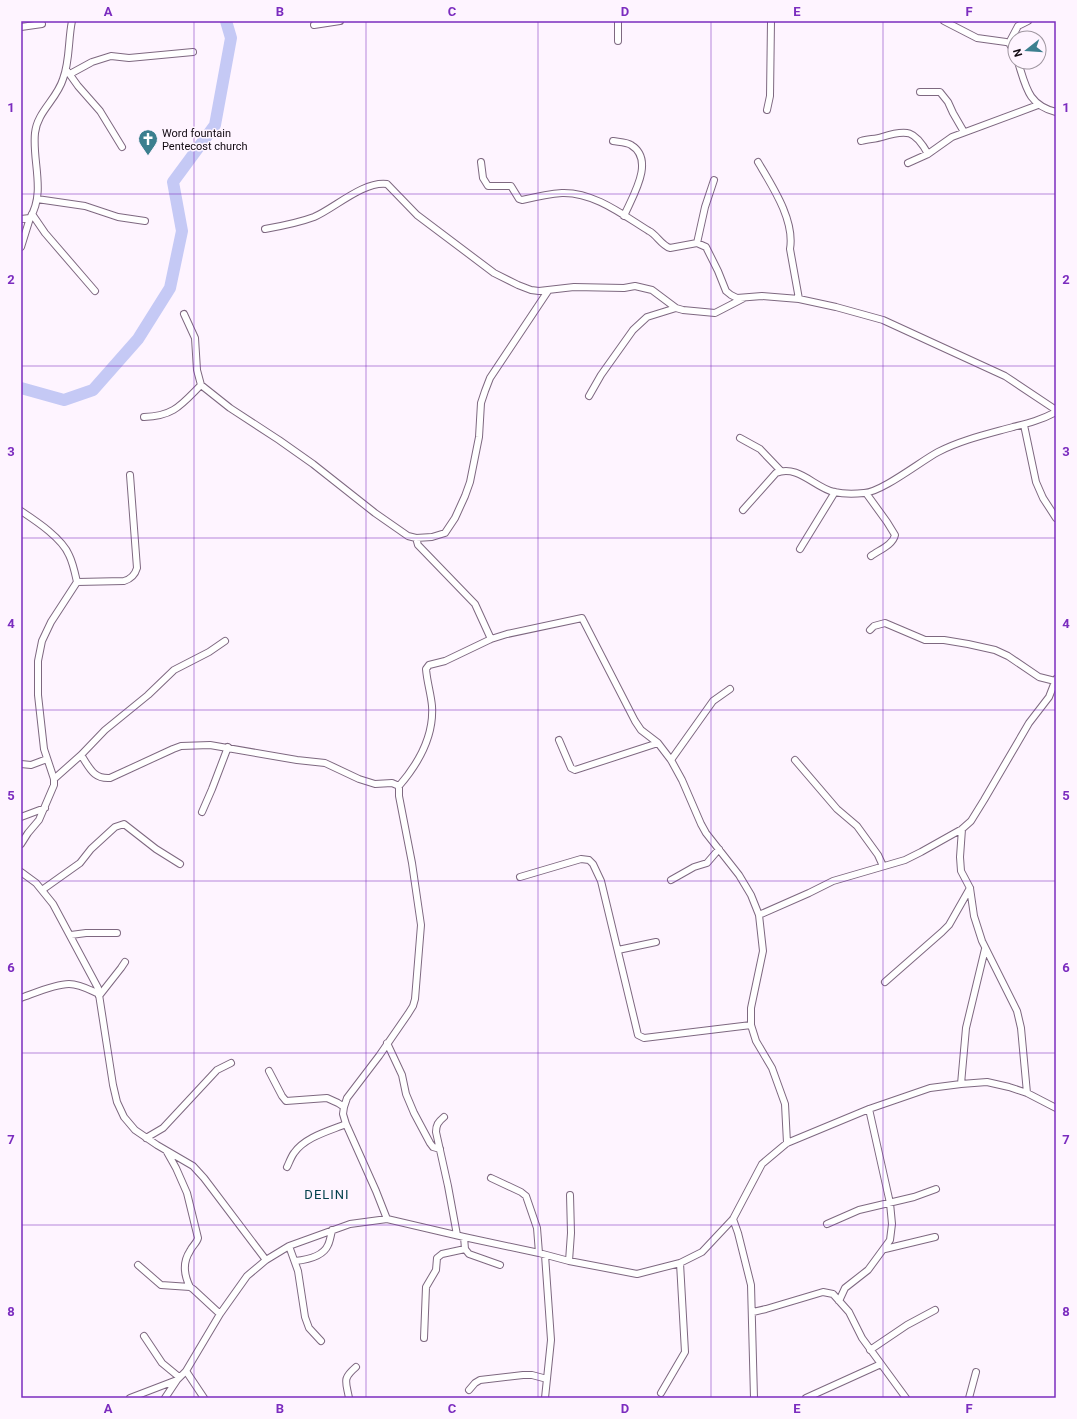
<svg xmlns="http://www.w3.org/2000/svg" width="1077" height="1419" font-family="Roboto,sans-serif">
  <style>
    .lines { fill: none; stroke-linecap: round; stroke-linejoin: round }
    .river { stroke: #c5c9f5; stroke-width: 12 }
    .minor-casing { stroke: #7e6880; stroke-width: 8 }
    .minor { stroke: #fff; stroke-width: 6 }
    .grid { fill: none; stroke: #7b2cbf; stroke-width: 1; stroke-opacity: 0.55 }
    .labels { text-anchor: middle; dominant-baseline: central; stroke-width: 3; stroke-linejoin: round; paint-order: stroke }
    .poi-label { font-size: 11px; fill: #110911; stroke: #fef4ff; text-anchor: start }
    .quarter-label { font-size: 13px; letter-spacing: 1px; fill: #03414d; stroke: #fef4ff }
    .neatline { fill: none; stroke: #7b2cbf; stroke-width: 1.5 }
    .grid-label { font-size: 13px; text-anchor: middle; font-weight: bold; fill: #7b2cbf }
  </style>
  <rect width="100%" height="100%" fill="#fef4ff"/>
  <g class="lines">
    <path class="river" d="M21,388L64,400L93,390L138,339L170,288L182,231L173,182L215,125L231,38L226,21"/>
    <g class="minor-casing">
      <path id="minor" d="M618,21V41
        M944,21L977,38L1006,42L1009,43L1015,53
        M314,25L340,21
        M21,27L42,24
        M1009,43L1018,26L1028,21
        M1018,62C1026,87 1028,105 1056,112
        M68,72L78,86L100,111L122,147
        M70,74L92,62L111,56L129,58L193,52
        M920,92H940L948,102L953,113L964,132
        M767,110L770,96L771,21
        M613,141C618,142 627,142 631,145C656,160 632,197 624,216
        M861,141C868,139 876,139 882,137C907,129 915,130 928,154
        M481,162L483,178L488,186H511L519,199L522,200C535,197 549,194 562,193C594,192 623,215 649,231C657,235 661,245 670,248L697,243L706,247L718,271L726,291L731,295L737,298L762,296L799,299L836,307L883,320L1005,376L1056,410
        M758,162C772,186 795,220 790,249L799,299
        M908,163L928,154L952,137L1038,105
        M37,199L85,206L118,217L145,221
        M32,214L45,233L95,291
        M21,219L30,218C46,192 32,161 35,133C37,112 57,99 63,79C70,61 68,40 72,21
        M265,229C282,226 298,223 314,217C335,208 363,181 387,184L417,215L494,273L518,285L531,290L539,291L574,287L624,288L635,286L652,290L676,308L683,310L715,313L744,298
        M697,243L705,207L714,180
        M21,247L30,218
        M184,314L195,338L197,370L201,385L230,408L279,440L313,464L375,513L408,536L416,538L432,537L445,533L455,518L465,496L470,482L479,437L481,403L485,391L490,378L548,291
        M589,396L601,375L633,330L647,317L676,308
        M144,417C174,416 181,405 201,385
        M1024,425L1036,482L1043,498L1056,518
        M740,438L760,449L781,471
        M866,493L887,522L895,535C893,545 879,550 871,556
        M743,510L776,473C798,464 815,488 834,492C843,494 855,494 864,493C882,492 921,461 938,452C961,440 988,434 1013,427C1029,423 1041,420 1056,412
        M21,511C36,521 62,538 69,555C73,563 75,573 77,582L51,622L42,641L38,661V695L44,749L54,779V785L39,820L28,833L21,844
        M416,538L418,545L475,604L491,639
        M800,549L835,492
        M77,582L124,581C131,579 135,575 137,568L130,475
        M870,630L874,626L885,623L925,640H944L968,644L995,650L1008,656L1039,677L1055,681
        M559,740L571,768L575,770L658,743
        M81,755C90,768 93,779 110,778L173,749L181,746L210,745L297,760L325,763L359,779L375,784L392,783L399,786V796L412,863L421,925L415,999L413,1006L408,1014L379,1056L347,1098L344,1107L343,1114L346,1124L376,1191L387,1219
        M671,760L713,701L730,689
        M795,760L837,809L857,826L878,855L883,866
        M21,764L31,765L47,759
        M54,779L81,755L105,730L148,695L174,670L209,652L225,641
        M399,786C418,764 434,736 432,706C431,694 427,682 426,669L429,665L445,661L491,639L507,634L582,618L635,721L641,730L658,743L671,760L682,780L701,824L706,833L739,875L751,895L759,915L763,951L751,1008V1025L756,1041L772,1068L785,1104L787,1143
        M202,812L212,789L228,747
        M21,817L45,808
        M962,829L960,857L961,871L970,888L974,916L982,941L1017,1011L1021,1028L1027,1093
        M21,872L36,883L53,904L98,988L113,1085L117,1102L124,1117L135,1130L157,1145L193,1166L204,1178L266,1260
        M520,877L581,859L589,860L593,864L601,881L638,1035L644,1038L751,1025
        M671,880L694,867L707,863L719,849
        M42,890L80,863L91,849L115,827L124,824L156,849L180,864
        M759,915L809,893L833,881L905,860L921,852L962,829L971,821L984,800L1029,723L1049,697L1056,679
        M71,935L86,933H117
        M618,950L656,942
        M885,982L942,932L949,925L970,888
        M99,996L121,968L125,962
        M21,998C35,993 55,984 69,984C80,984 90,990 99,994
        M387,1043L402,1075L406,1094L414,1113L430,1143L433,1147L440,1149
        M269,1071L282,1096L286,1101L327,1098L338,1103L344,1107
        M961,1084L966,1028L985,949
        M444,1117C438,1122 436,1125 436,1132L448,1186L457,1235
        M146,1138L163,1128L217,1070L231,1063
        M167,1152L176,1168L187,1193L198,1238C197,1243 192,1246 190,1251C182,1263 184,1275 190,1287
        M287,1167C289,1163 291,1157 294,1153C305,1137 329,1131 346,1124
        M491,1178L521,1192L526,1196L537,1228L539,1253
        M733,1219L738,1233L751,1285L754,1398
        M827,1224L859,1210L914,1197L936,1189
        M464,1237L465,1249L469,1254L500,1265
        M289,1246L298,1271L305,1317L309,1328L321,1341
        M885,1249L935,1237
        M545,1255L551,1340L545,1398
        M295,1261C305,1260 323,1257 328,1245C330,1241 331,1235 332,1230
        M569,1261L571,1233L570,1195
        M138,1265L161,1285L190,1287L193,1289L220,1314
        M839,1301L845,1288L868,1270L890,1240L892,1224L890,1203L869,1109
        M753,1312L766,1309L823,1292L833,1294L849,1312L862,1338L906,1398
        M144,1336L162,1363L179,1377
        M424,1338L426,1287L436,1270L437,1258L442,1254L465,1249
        M870,1350L907,1325L935,1310
        M186,1371L204,1398
        M469,1390L475,1383L480,1380L523,1375H532L547,1379
        M661,1393L685,1352L680,1263
        M130,1398L177,1380L186,1371L220,1314L247,1276L266,1260L289,1246L350,1224L387,1219L464,1237L539,1253L569,1261L637,1274L680,1263L702,1252L733,1219L762,1164L787,1143L869,1109L930,1088L961,1084L987,1082L1009,1087L1027,1093L1056,1108
        M165,1398L177,1380
        M349,1398C346,1381 342,1379 356,1367
        M806,1398L881,1364
        M969,1398L976,1372"/>
    </g>
    <use href="#minor" class="minor"/>
  </g>
  <path class="grid" d="M194,21V1398M366,21V1398M538,21V1398M711,21V1398M883,21V1398M21,194H1056M21,366H1056M21,538H1056M21,710H1056M21,881H1056M21,1053H1056M21,1225H1056"/>
  <defs>
    <g id="church-pin" transform="scale(1)"><path d="M0 17L-7.5 6A9.5 9.5 0 1 1 7.5 6Z" fill="#3c7f8f" stroke="#fef4ff"/><path d="M-1.2-6h2.4v3.5h3.3v2.4h-3.3V6h-2.4V-.1h-3.3v-2.4h3.3Z" fill="#fff"/></g>
  </defs>
  <g fill-rule="evenodd">
    <use href="#church-pin" x="148" y="139"/>
  </g>
  <g class="labels">
    <g class="poi-label">
      <text x="162" y="133">Word fountain<tspan x="162" dy="13">Pentecost church</tspan></text>
    </g>
    <g class="quarter-label">
      <text x="327" y="1194">DELINI</text>
    </g>
  </g>
  <rect width="1077" height="1419" fill="none" stroke="#fef4ff" stroke-width="44"/>
  <g transform="translate(1027 50) rotate(253)"><circle r="19" fill="#fef4ff" stroke="#9f96a0"/>
  <path d="M0-3L7 15L0 10L-7 15Z" fill="#3c7f8f"/>
  <text y="-6" font-size="11" font-weight="bold" text-anchor="middle" fill="#110911">N</text>
  </g>
  <rect x="22" y="22" width="1033" height="1375" class="neatline"/>
  <g class="grid-label">
    <text x="108" y="16">A</text>
    <text x="280" y="16">B</text>
    <text x="452" y="16">C</text>
    <text x="625" y="16">D</text>
    <text x="797" y="16">E</text>
    <text x="969" y="16">F</text>
    <text x="11" y="112">1</text>
    <text x="1066" y="112">1</text>
    <text x="11" y="284">2</text>
    <text x="1066" y="284">2</text>
    <text x="11" y="456">3</text>
    <text x="1066" y="456">3</text>
    <text x="11" y="628">4</text>
    <text x="1066" y="628">4</text>
    <text x="11" y="800">5</text>
    <text x="1066" y="800">5</text>
    <text x="11" y="972">6</text>
    <text x="1066" y="972">6</text>
    <text x="11" y="1144">7</text>
    <text x="1066" y="1144">7</text>
    <text x="11" y="1316">8</text>
    <text x="1066" y="1316">8</text>
    <text x="108" y="1413">A</text>
    <text x="280" y="1413">B</text>
    <text x="452" y="1413">C</text>
    <text x="625" y="1413">D</text>
    <text x="797" y="1413">E</text>
    <text x="969" y="1413">F</text>
  </g>
</svg>
